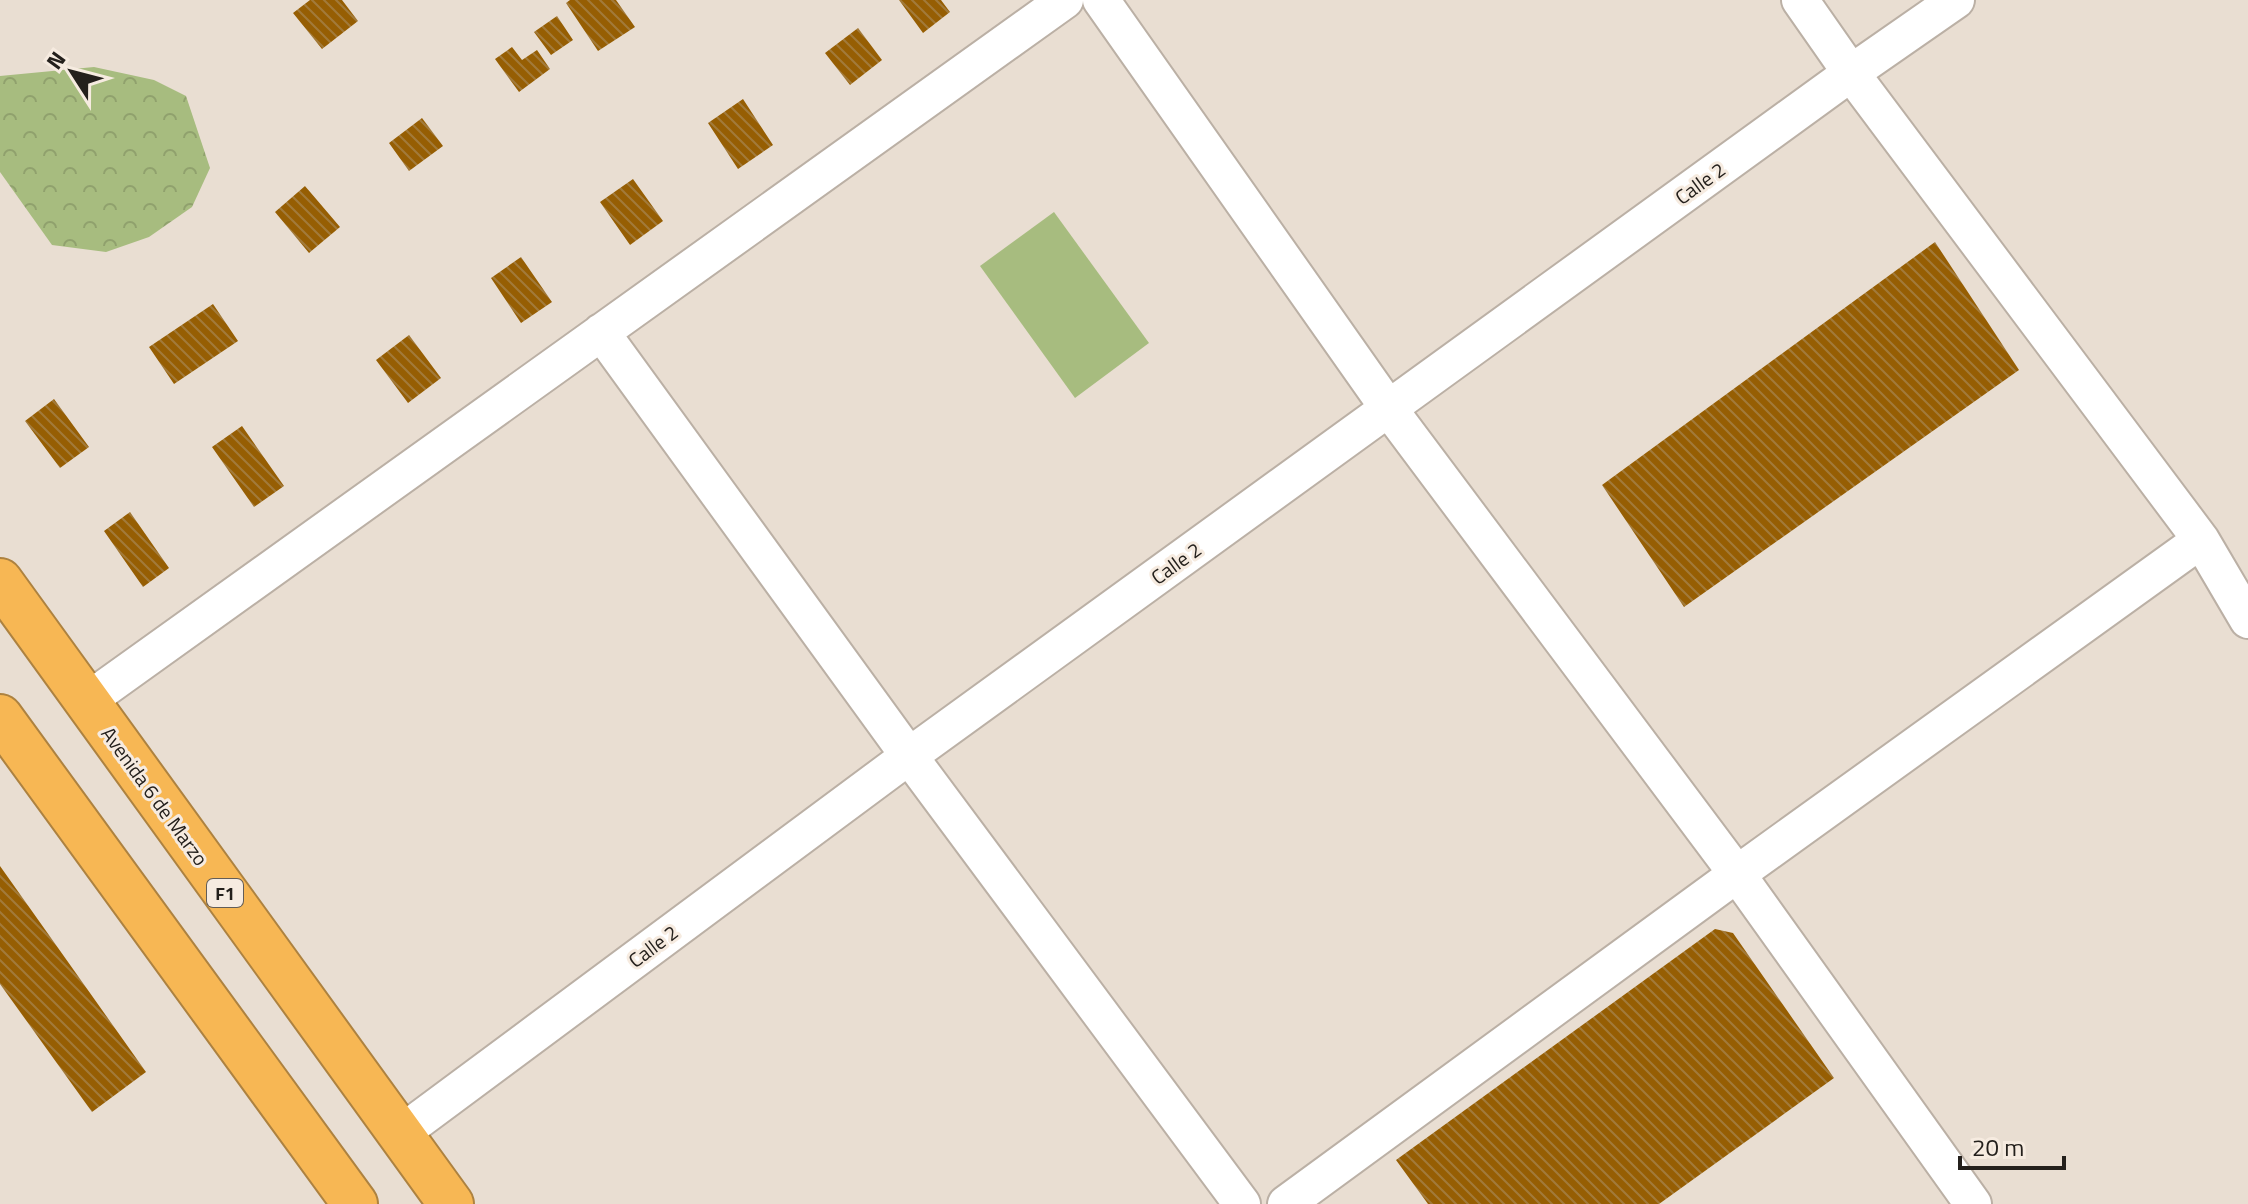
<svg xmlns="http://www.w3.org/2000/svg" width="2248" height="1204" font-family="'Titillium Web',sans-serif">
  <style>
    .grass { fill: #a7bc7f }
    .forest { fill: url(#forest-crowns) }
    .building { fill: url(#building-back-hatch) }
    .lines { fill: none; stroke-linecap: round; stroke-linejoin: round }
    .street-casing { stroke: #bbb0a5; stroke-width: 40 }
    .highway-casing { stroke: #ad8240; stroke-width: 48 }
    .street { stroke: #fff; stroke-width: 36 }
    .highway { stroke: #f7b754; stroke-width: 44 }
    .labels { text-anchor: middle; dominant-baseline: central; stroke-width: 6; stroke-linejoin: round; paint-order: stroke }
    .shield { fill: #f6ebe0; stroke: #635d57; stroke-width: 2 }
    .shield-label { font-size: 18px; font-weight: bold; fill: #24201c }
    .street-label { font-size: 20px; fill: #24201c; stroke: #f6ebe0 }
  </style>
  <defs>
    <pattern id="forest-crowns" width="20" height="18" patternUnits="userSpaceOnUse" patternTransform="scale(2)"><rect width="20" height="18" fill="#a7bc7f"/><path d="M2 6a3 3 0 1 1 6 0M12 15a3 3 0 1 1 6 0" fill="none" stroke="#90a16d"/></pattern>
    <pattern id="building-back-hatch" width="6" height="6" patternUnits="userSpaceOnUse" patternTransform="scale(2)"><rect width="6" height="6" fill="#965e03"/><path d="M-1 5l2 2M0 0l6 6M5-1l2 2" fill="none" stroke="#a27a3a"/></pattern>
  </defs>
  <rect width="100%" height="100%" fill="#e9ded2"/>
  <path class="grass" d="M1054,212L1149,343L1075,398L980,266Z"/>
  <path class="forest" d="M94,67L154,80L186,96L210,168L192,207L149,237L106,252L52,245L0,172V76Z"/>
  <path class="building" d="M310,0H342L358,21L322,49L293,13Z
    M570,0H616L635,27L598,51L566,3Z
    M899,0H941L950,12L923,33Z
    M557,16L573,40L551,55L534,32Z
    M858,28L882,60L850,85L825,53Z
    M512,47L522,60L537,50L550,69L519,92L495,59Z
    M743,99L773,145L738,169L708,123Z
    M422,118L443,146L409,171L389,143Z
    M633,179L663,221L630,245L600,202Z
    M305,186L340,227L309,253L275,212Z
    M1935,242L2019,370L1684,607L1602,485Z
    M521,257L552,302L521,323L491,278Z
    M213,304L238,341L174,384L149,347Z
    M409,335L441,378L408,403L376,360Z
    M54,399L89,447L60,468L25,421Z
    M242,426L284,486L254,507L212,447Z
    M130,512L169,568L143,587L104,531Z
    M0,866L146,1072L92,1112L0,984Z
    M1715,929L1733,933L1834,1078L1659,1204H1428L1396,1160Z"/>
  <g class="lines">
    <g class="street-casing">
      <path id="street" d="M1101,0L1389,409L1737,874L1973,1204
        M1800,0L1851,73L2201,540L2248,620
        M601,332L909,756L1242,1204
        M87,701L1065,0
        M400,1134L909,756L1851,73L1956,0
        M1286,1204L1737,874L2201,540"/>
    </g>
    <g class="highway-casing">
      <path id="highway" d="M0,581L451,1204
        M0,717L355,1204"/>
    </g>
    <use href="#street" class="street"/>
    <use href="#highway" class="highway"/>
  </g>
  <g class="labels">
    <rect class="shield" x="207" y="879" width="36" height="28" rx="6"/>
    <g class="shield-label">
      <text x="225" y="893">F1</text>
    </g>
    <g class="street-label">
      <text transform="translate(1700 183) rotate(-36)">Calle 2</text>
      <text transform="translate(1176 563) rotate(-36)">Calle 2</text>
      <text transform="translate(155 796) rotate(54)">Avenida 6 de Marzo</text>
      <text transform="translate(653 946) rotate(-37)">Calle 2</text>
    </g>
  </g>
  <g transform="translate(72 72) rotate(306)" stroke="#f6ebe0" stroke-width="6" paint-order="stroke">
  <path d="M0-6L14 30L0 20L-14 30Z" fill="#24201c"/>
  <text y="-12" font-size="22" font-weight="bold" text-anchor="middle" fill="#24201c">N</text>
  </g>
  <path d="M1960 1156v12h104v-12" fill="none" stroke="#24201c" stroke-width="4"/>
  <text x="1972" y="1156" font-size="24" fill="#24201c" stroke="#f6ebe0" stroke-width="6" paint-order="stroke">20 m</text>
</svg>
